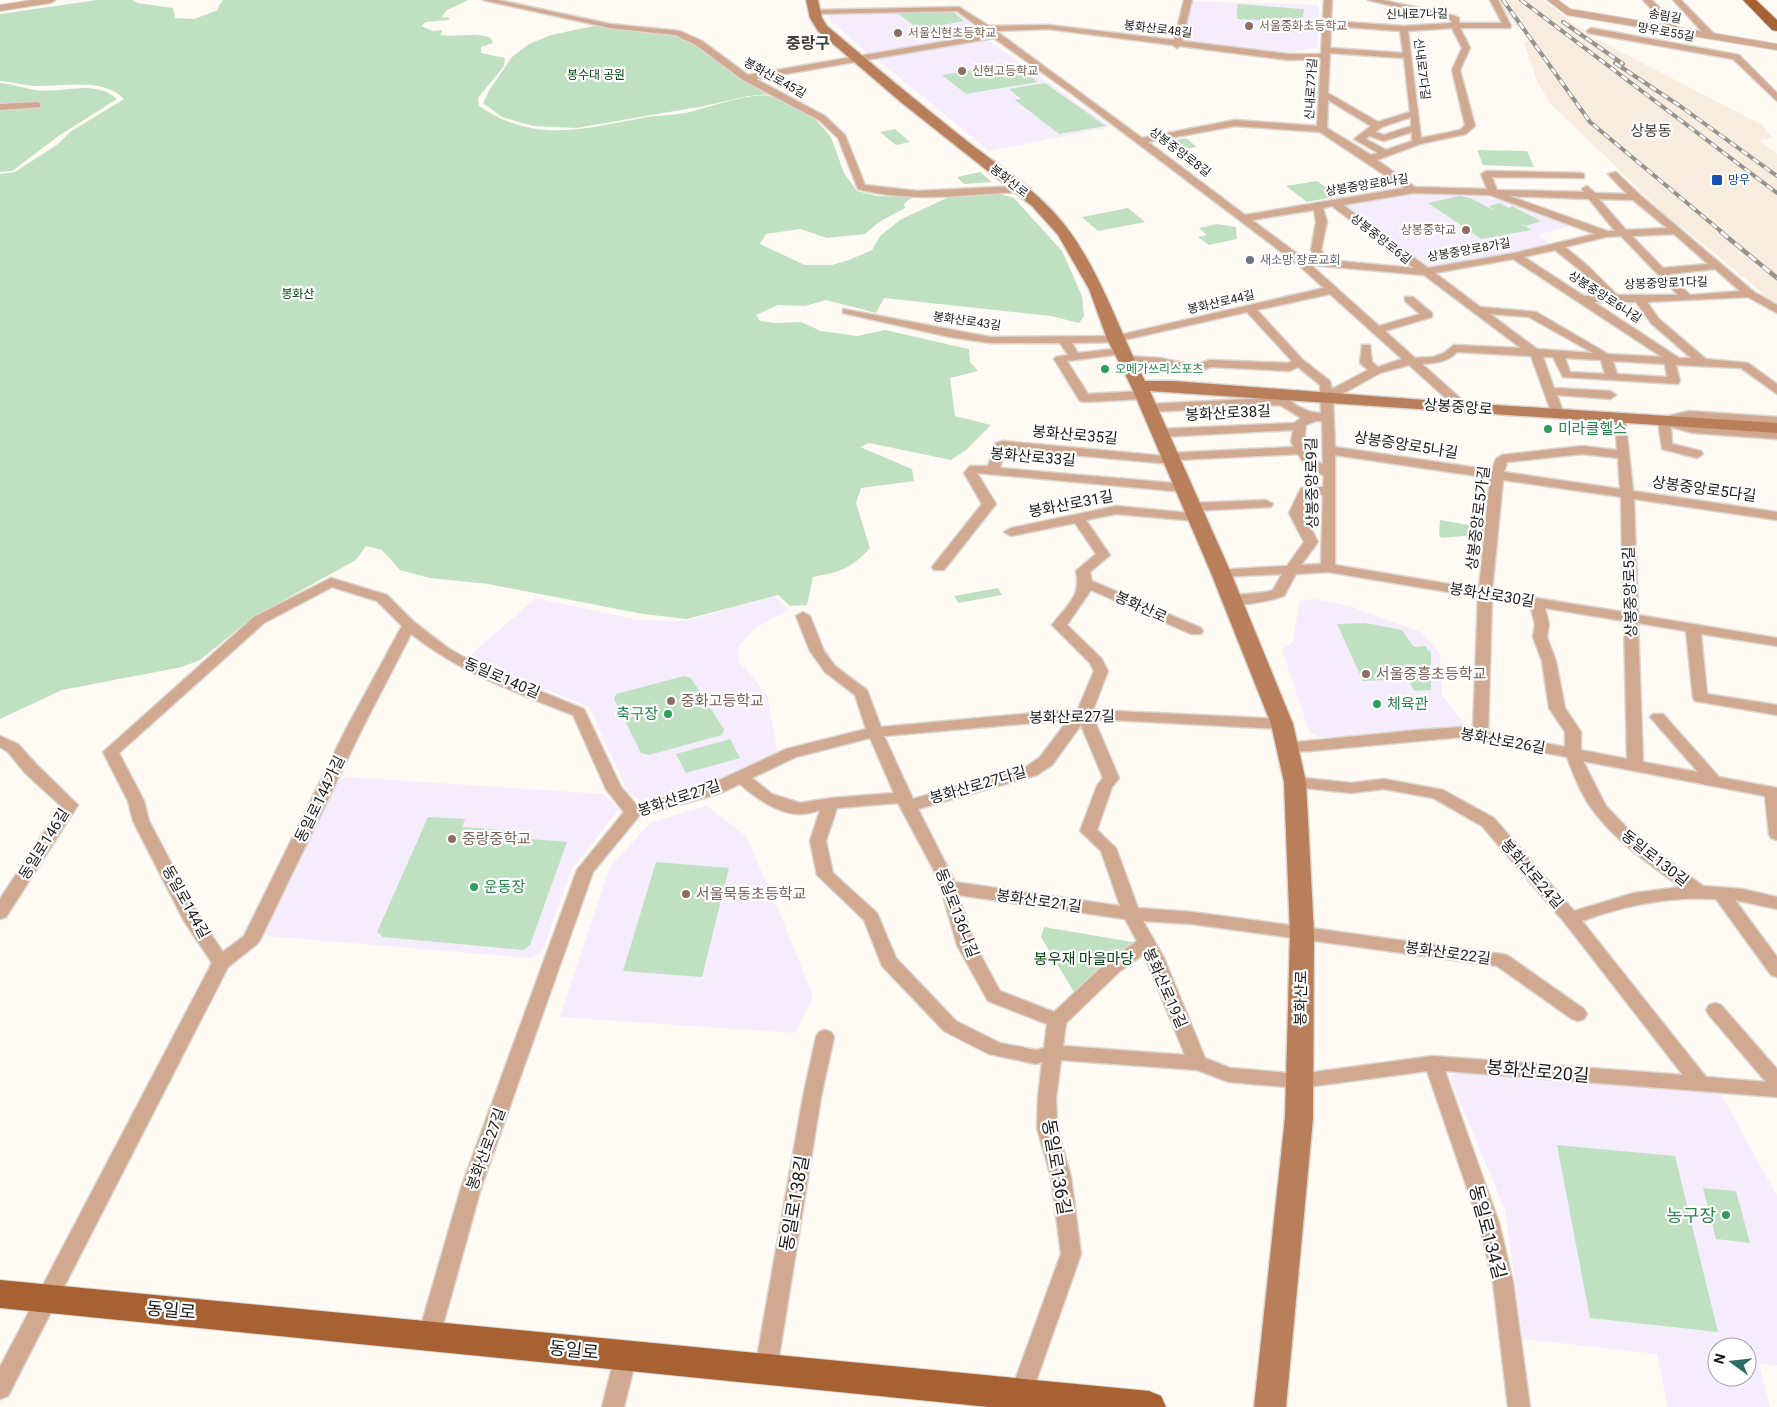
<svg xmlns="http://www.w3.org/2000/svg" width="1777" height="1407" font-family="Roboto,'Noto Sans KR',sans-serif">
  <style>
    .built { fill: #f7ecdd }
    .education { fill: #f5edfd; fill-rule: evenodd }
    .green { fill: #c0e1c1 }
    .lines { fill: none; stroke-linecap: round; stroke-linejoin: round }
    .minor-casing { stroke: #dbd6d0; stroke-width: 3 }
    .tertiary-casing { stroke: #dbd6d0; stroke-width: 2 }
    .secondary-casing { stroke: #dbd6d0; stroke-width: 3 }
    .primary-casing { stroke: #dbd6d0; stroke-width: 2 }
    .minor { fill: #d1a890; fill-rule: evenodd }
    .tertiary { fill: #d1a890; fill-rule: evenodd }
    .secondary { fill: #b97f5b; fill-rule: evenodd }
    .primary { fill: #a76132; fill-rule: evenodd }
    .rail-far1-casing { stroke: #96928d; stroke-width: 4 }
    .rail-casing { stroke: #96928d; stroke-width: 4.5 }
    .rail-far1 { stroke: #fff; stroke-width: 2.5; stroke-dasharray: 7; stroke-linecap: butt }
    .rail { stroke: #fff; stroke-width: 3; stroke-dasharray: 9; stroke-linecap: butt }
    .education-dot { fill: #8d6e63; stroke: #fff; stroke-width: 2 }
    .transit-dot { fill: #1a4fb4; stroke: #fff; stroke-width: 2 }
    .worship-dot { fill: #6b7280; stroke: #fff; stroke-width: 2 }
    .leisure-dot { fill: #2e9e5b; stroke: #fff; stroke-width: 2 }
    .labels { text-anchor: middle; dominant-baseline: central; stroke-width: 4.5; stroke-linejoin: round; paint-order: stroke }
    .far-street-label { font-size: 12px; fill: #1c1a17; stroke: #fff }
    .far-education-label { font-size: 12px; fill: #785e54; stroke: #fff; text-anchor: start }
    .far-park-label { font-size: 12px; fill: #034312; stroke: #fff }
    .far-transit-label { font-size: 12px; fill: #164399; stroke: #fff; text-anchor: start }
    .far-worship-label { font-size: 12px; fill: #5b616d; stroke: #fff; text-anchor: start }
    .far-leisure-label { font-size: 12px; fill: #27864d; stroke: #fff; text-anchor: start }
    .far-quarter-label { font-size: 15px; fill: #433e37; stroke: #fff }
    .street-label { font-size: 15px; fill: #1c1a17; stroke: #fff }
    .leisure-label { font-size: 15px; fill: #27864d; stroke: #fff; text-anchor: start }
    .education-label { font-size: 15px; fill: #785e54; stroke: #fff; text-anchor: start }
    .park-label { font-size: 15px; fill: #034312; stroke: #fff }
    .far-district-label { font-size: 16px; font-weight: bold; fill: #433e37; stroke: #fff }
    .near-street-label { font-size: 18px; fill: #1c1a17; stroke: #fff }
    .near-leisure-label { font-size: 18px; fill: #27864d; stroke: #fff; text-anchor: end }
  </style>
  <rect width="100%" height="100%" fill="#fffaf3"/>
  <path class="built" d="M1499,0H1543L1588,35L1762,125L1772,138L1758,140L1777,154V306L1766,299L1758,289L1681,226L1675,224L1550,103L1537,81L1524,42L1529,41L1522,28L1517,27L1508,16Z"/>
  <path class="education" d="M1190,1L1319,5L1317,47L1288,53L1181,42Z
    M952,10L984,32L983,35L874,53H867L830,20L828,14Z
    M983,41L991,42L1111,127L989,151L879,61L881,57Z
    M1410,193L1480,197L1506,201L1570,226L1537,235L1552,245L1438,268L1429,267L1346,206Z
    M775,596L789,610L755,628L739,646V661L767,695L778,754L708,785L646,803L629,794L589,707L475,662L469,656L536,598L638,620L686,621Z
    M1315,599L1349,606L1421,632L1440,654L1442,695L1468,728L1365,734L1349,738L1319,737L1309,731L1282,650L1293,641L1300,601Z
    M345,777L603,794L620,808L571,870L542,952L531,958L268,936L264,931L339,780Z
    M707,806L746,836L783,921L813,996L795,1033L560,1017L610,867L651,822Z
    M1455,1070L1721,1094L1777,1196V1365L1759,1364L1770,1407H1668L1657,1354L1523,1339L1505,1210L1450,1078ZM1717,1347H1747V1377H1717Z"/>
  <path class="green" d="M97,0H133L138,3L173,8L175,18L194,19L218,10L219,5L223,1L221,0H468L447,10L442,17L450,18L448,20L426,22L421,26L433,31L442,30L441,35C459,38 474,31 491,38L493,43L481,47V53L505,58L504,66L478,98L479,106C536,145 586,128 648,117C664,115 681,115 697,110C717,105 755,91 775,97L816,120L831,137L844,173L857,191L877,196L912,197L904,204L905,208L879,222L865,234L827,238L800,229L766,234L760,244L805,265H832L849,260L872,250L880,236L900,220L955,194L997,193L1014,198L1062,251L1082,296L1084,316L1079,323L1051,316L884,298L876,313L826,300L805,306L778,305L756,315L760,321L775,323L801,322L821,331L857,336L885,330L969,349L970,362L978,371L950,378L955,416L991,425L966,450L951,460L869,443L860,447L912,469L914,481L861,488L856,503L870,548C851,569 840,572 813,577L807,605L790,606L778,595L687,619L643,614L488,584L430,578L400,570L382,550L366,546L356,560L253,617L200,660L182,667L62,690L0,719V174L15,172L58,144L70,132L124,99C104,77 62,87 35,86C23,85 12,82 0,81V14Z
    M1239,4L1302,9H1304L1302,22L1237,19V5Z
    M951,10L964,21L932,27L946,37L933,40L896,12Z
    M594,26L676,35L703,46L772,94L748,96L704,106L576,128L533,126L502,117L483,103L490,89L512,57L529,44L551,35Z
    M1012,63L1038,82L966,94L942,75Z
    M0,83C12,84 23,88 35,90C62,94 94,78 117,99L60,135L12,171L0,172Z
    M1045,83L1106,126L1059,134L1015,100L1021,99L1009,89Z
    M895,129L910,142L896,145L880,132Z
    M1186,138L1197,147L1175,151L1164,142Z
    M1477,150L1527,151L1534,167L1483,165Z
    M980,172L992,182L964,184L957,177Z
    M1317,181L1338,196L1307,202L1286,186Z
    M1459,196L1470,198L1496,211L1489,206L1499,203L1509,208L1512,206L1541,221L1526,226L1515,221L1532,230L1481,239L1428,203Z
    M1128,208L1145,222L1098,231L1082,217Z
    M1217,224L1236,227L1237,239L1209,245L1198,237L1207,235L1199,228Z
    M1440,520L1485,528L1483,539L1464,536L1441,538L1439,535Z
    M998,588L1002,595L958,603L954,596Z
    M1366,623L1402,630L1414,647L1425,646L1431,653V690L1414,691L1408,679L1363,681L1337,624Z
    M684,676L691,678L724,729L722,735L649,755L641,753L614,699L616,694Z
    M730,739L740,758L686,773L676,754Z
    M428,817L465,819L462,827L521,831L519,838L567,842L530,945L523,950L383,937L377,932Z
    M656,862L729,868L702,977L623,971Z
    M1044,927L1145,944L1078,999L1041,937Z
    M1557,1145L1675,1156L1718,1332L1590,1318Z
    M1703,1188L1736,1191L1750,1243L1716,1239Z"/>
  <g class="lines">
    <g class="minor-casing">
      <path id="minor" d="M483,0H498L610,24L680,31L702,41L748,75L988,34L957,11L812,14V10H815L959,7L989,26L1048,25L1174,40L1184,0H1192L1182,41L1288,54H1321L1324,0H1332L1331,21L1404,26L1451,23V20L1368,0H1383L1455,16L1459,18V23H1502L1490,0H1498L1511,26L1510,28H1460L1470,48L1460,70L1475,126L1466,134L1420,144L1377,160L1415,187L1487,189L1481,174L1486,171L1581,173L1584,174V178L1492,177L1497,190L1584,192L1582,189L1587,186L1595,193L1627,194L1608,174L1616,172L1640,195L1754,292L1777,305V313L1748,297L1647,302L1659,319L1706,359L1748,363L1777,384V394L1741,368L1676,365L1680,381L1678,384L1563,377L1553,357H1543L1554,388L1610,391L1616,395L1610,399L1557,395L1564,414L1558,418L1552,414L1531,356L1457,352C1448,362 1435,363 1422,364L1468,405L1470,408L1468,411H1460L1409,365L1380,373L1333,399L1335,447L1492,470L1496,459L1502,455L1582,446L1617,450L1615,418L1621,414L1625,415L1633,491L1777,512V520L1634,499L1638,615L1777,638V646L1701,634L1707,694L1777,705V715L1695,701L1693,698L1686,631L1638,623L1643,762L1698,772L1650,717L1653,714H1663L1719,777L1777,788V840L1771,838L1769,834L1765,796L1583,761L1606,806L1633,834L1703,886L1742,889L1777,897V909L1735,900L1777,957V977L1771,975L1716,899C1670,896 1625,905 1582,921L1706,1077L1766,1082L1709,1015L1706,1010L1709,1005L1715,1003L1721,1005L1777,1069V1097L1445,1071L1499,1223L1513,1282L1530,1407H1508L1493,1282L1479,1223L1427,1071L1300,1088L1229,1082L1197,1070L1061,1060L1056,1098L1057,1128L1071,1177L1081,1254L1029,1401L1021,1404L1013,1401L1010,1394L1061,1254L1051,1177L1037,1128L1038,1098L1042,1062L1036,1064L989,1054L944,1031L882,966L864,920L817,875L810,841L820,810C814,812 807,814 800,814C780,815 754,797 740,784L721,793L639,816L593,872L481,1188L440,1336L437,1343L429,1345L421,1343L418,1336L461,1188L577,870L624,812L606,789L573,715C513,691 463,674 411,634L363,727L260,940L257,944L228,967L8,1396L0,1399V1367L212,963L184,921L133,821L128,801L103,752L254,617L331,578L387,595L414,622L448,648L481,667L584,709L621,787L637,806L709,785L786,749L866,729L855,695L825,672L810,651L796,616L803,612L810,616L824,651L835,666L867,690L881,727L1078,709L1094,671L1090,663L1052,625C1066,606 1082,597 1076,571L1096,554L1075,523L1011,536L1004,532L1011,528L1116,506L1201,514L1203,517L1201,520L1196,521L1116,514L1086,520L1110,555L1090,572L1092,581L1201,628L1203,631L1201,634H1191L1091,590L1067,625L1101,658L1108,671L1093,710L1282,719L1290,724L1282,729L1094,719L1119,778L1112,787L1097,830L1116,848L1138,908L1192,912L1501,954L1507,955L1584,1009L1587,1014L1584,1019L1578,1021L1572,1019L1497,966L1192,924L1143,921L1164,958L1205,1058L1230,1068L1300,1074L1433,1056L1683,1075L1565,923L1482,826L1433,798L1384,789L1351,793L1295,787L1289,786L1287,782L1289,778L1295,777L1351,783L1384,779L1443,790L1494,818L1574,911L1634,893L1680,887C1650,864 1618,843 1595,813C1582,797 1574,776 1567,757L1462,737L1310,751L1283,752L1280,748L1288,743L1418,730L1462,727L1473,729L1478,597L1328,572L1296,574L1284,596C1272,600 1233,610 1224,600C1231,592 1261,595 1273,590L1282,574L1221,577L1214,573L1216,570L1287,566L1304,542L1289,513L1301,488L1323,487L1324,476L1305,465L1298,454L1177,460L1171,464L1005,449L1000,468L1184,484L1190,488L1184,492L977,473L996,504L944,570H934L932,567L982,504L964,473L970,466H988L996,443L1003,441L1165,456L1170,453L1294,447L1291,442L1293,430L1160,437L1154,433L1160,429L1294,423L1301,418L1280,405L1149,412L1143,408L1149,404L1274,398L1272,394L1278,390L1282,391C1291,404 1306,413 1321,413L1320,385L1298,367L1290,371L1211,367L1194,373L1160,364L1126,362L1120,359L1126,356L1160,358L1193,365L1210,360L1288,363L1292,361L1247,312L1115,342L1072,343L1078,353L1122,348L1128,351L1122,354L1067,361L1088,394L1143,391L1149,395L1143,399L1084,402L1080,401L1054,359L1056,357L1068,355L1060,343H990L950,337L843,313V309L990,337L1115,336L1324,288L1296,263L1071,93L994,38L756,79L825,116L845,135L865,185L917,191L1019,186L1024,189L1019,192C965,195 911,203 858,189L838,138L819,120L743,80L696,45L675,35L610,28ZM1331,26L1400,31L1403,53L1330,48ZM1452,28L1462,48L1452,70L1465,125L1460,130L1421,138L1408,31ZM1048,29L1173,45L1177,48L1180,46L1288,60L1321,59L1317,126L1235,120L1142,138L996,31ZM1330,53L1404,58L1410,112L1378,122L1328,93ZM1328,100L1371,126L1354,139L1378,153L1371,155L1327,128ZM1411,117V126L1384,135L1375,132L1382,127ZM1235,126L1320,132L1404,188L1245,215L1148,142ZM1412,132V141L1386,150L1366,139L1369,136L1384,141ZM1413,193L1490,195L1595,234L1515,253L1428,268L1343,205ZM1509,196L1589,199L1615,231H1607ZM1599,199L1633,200L1667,228L1626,230ZM1332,206L1414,268L1328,260L1321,250L1327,222L1323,208ZM1314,210L1316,222L1311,250L1316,259L1303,258L1252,220ZM1674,234L1708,264L1663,268L1632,236ZM1621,236L1678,295H1617L1589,267L1565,247L1606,237ZM1555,250L1581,271L1604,295L1584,296L1524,257ZM1513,259L1662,357L1608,354L1536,312L1480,307L1435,273ZM1311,265L1424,275L1521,348L1454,345L1444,353L1433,357L1415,358L1385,331L1432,317V313L1413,297H1405V301L1420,314L1379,326ZM1715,269L1740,291L1690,295L1669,274ZM1330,294L1402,359L1378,367L1372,362L1370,345H1362L1360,363L1368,370L1332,389L1330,381L1303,360L1257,310ZM1594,302H1636L1651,323L1691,358H1679ZM1490,314L1529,317L1593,353L1537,349ZM1565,358L1601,360L1605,374L1570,372ZM1613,361L1665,364L1667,377L1617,374ZM1316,421H1322L1323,465C1305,455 1303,444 1306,425ZM1582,454L1618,458L1620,489L1504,472L1507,462ZM1335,455L1490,478L1479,589L1335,565ZM1503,480L1621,497L1623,612L1492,591ZM1311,495H1323L1321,564L1301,565L1318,542L1303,513ZM332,587L377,601L402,626L347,727L244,936L223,952L200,918L149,821L144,801L119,753L264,623ZM1492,599L1530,605L1535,624L1533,637L1542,661L1549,708L1565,732V747L1488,732ZM1545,608L1624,621L1627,759L1581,750V732L1565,708L1556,661L1547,637L1549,624ZM1068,720L1040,757L1026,767L913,799L884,736ZM1081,725L1103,778L1097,786L1080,831L1101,851L1120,906L955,882L918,809L1037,775L1052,765ZM870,738L894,793L831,798L800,803L772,794L752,778L796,757ZM898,803L938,878L957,945L988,1001L1047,1024L1044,1048L1036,1050L1000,1043L956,1021L896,958L877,913L833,873L826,841L837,808ZM958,895L1125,919L1137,941L1108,961L1054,1012L1000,991L975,945ZM1144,954L1185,1055L1063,1046L1066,1023L1120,971Z
        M1643,0H1652L1680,29V33H1674Z
        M1673,0H1681L1714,34V38H1708Z
        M1591,28L1739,55L1777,93V101L1733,59L1588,33L1587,31Z
        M37,102L40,103V107L0,110V104Z
        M1689,411L1777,417V425L1689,419L1678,421L1694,425L1777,431V439L1693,433L1671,427L1672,444L1701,451L1703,454L1697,458L1662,449L1658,421L1660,418Z
        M1266,500L1273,504L1271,507L1192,511L1185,507L1192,503Z
        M0,736L18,744L37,765L78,805L6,917L0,919V899L61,806L25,773L8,752L0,747Z
        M825,1030L831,1032L834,1037L821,1097L777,1369L774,1376L766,1379L758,1376L755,1369L803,1097L816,1037L819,1032Z
        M626,1345L634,1348L637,1355L624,1407H602L615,1355L618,1348Z"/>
    </g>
    <g class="tertiary-casing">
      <path id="tertiary" d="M32,0H56L51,3L0,11V5Z
        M1547,0H1558L1570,9L1777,44V50L1567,15Z"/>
    </g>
    <g class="secondary-casing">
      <path id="secondary" d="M806,0H818L822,18L827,26C873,65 920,104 968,142C1003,169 1044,195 1070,232C1103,278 1119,331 1145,381H1173L1464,403L1777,423V433L1150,391L1231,573L1293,724L1306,782L1314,934L1313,1118L1286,1407H1254L1285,1118L1290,934L1284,782L1271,724L1211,573L1131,386L1107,339L1089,289L1058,235L1032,206L902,103L818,31L810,18Z"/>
    </g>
    <g class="primary-casing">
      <path id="primary" d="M1743,0H1756L1777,20V31L1772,30Z
        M0,1280L1149,1391L1161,1396L1166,1407H989L0,1308Z"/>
    </g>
    <use href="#minor" class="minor"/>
    <use href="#tertiary" class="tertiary"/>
    <use href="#secondary" class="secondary"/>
    <use href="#primary" class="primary"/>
    <g class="rail-far1-casing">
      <path id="rail-far1" d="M1503,0L1590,122L1723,233
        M1521,0L1777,193
        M1563,22L1623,64
        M1615,63L1680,106L1777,176"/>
    </g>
    <g class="rail-casing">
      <path id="rail" d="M1721,232L1777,278"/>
    </g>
    <use href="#rail-far1" class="rail-far1"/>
    <use href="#rail" class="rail"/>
  </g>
  <g class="education-dot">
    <circle cx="1249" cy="26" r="5"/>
    <circle cx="898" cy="33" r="5"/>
    <circle cx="962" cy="71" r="5"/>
    <circle cx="1466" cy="230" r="5"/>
    <circle cx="1366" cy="674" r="5"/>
    <circle cx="671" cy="701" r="5"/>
    <circle cx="452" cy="839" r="5"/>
    <circle cx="686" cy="894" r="5"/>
  </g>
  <rect class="transit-dot" x="1711" y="174" width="12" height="12" rx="2.5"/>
  <circle class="worship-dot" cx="1250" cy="260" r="5"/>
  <g class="leisure-dot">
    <circle cx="1105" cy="369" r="5"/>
    <circle cx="1548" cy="429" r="5"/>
    <circle cx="1377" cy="704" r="5"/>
    <circle cx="668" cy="714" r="5"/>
    <circle cx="474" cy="887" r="5"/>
    <circle cx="1726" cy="1215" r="5"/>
  </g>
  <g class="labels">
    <g class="far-street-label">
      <text transform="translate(1417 14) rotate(-1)">신내로7나길</text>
      <text transform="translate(1665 16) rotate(10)">송림길</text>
      <text transform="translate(1158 29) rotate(7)">봉화산로48길</text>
      <text transform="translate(1666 32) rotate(10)">망우로55길</text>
      <text transform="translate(1422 69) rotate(83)">신내로7다길</text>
      <text transform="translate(775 78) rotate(29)">봉화산로45길</text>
      <text transform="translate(1311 89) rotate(-87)">신내로7가길</text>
      <text transform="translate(1180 152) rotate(37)">상봉중앙로8길</text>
      <text transform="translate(1009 181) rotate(38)">봉화산로</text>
      <text transform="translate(1367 185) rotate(-9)">상봉중앙로8나길</text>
      <text transform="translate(1381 239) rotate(38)">상봉중앙로6길</text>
      <text transform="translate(1469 250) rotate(-10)">상봉중앙로8가길</text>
      <text transform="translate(1666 283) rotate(-2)">상봉중앙로1다길</text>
      <text transform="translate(1605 297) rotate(33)">상봉중앙로6나길</text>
      <text transform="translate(1221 302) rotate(-13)">봉화산로44길</text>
      <text transform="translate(967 321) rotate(8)">봉화산로43길</text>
    </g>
    <g class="far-education-label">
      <text x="1259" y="26">서울중화초등학교</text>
      <text x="908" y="33">서울신현초등학교</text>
      <text x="972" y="71">신현고등학교</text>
      <text x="1456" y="230" text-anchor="end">상봉중학교</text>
    </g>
    <g class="far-park-label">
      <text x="596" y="75">봉수대 공원</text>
      <text x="298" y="294">봉화산</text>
    </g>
    <g class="far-transit-label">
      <text x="1728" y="180">망우</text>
    </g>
    <g class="far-worship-label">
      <text x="1260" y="260">새소망 장로교회</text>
    </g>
    <g class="far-leisure-label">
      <text x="1115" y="369">오메가쓰리스포츠</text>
    </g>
    <g class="far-quarter-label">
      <text x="1651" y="131">상봉동</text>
    </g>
    <g class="street-label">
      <text transform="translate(1458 407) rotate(4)">상봉중앙로</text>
      <text transform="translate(1228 413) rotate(-3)">봉화산로38길</text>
      <text transform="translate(1075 435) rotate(5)">봉화산로35길</text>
      <text transform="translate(1406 445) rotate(9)">상봉중앙로5나길</text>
      <text transform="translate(1033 457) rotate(5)">봉화산로33길</text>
      <text transform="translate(1312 483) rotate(-91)">상봉중앙로9길</text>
      <text transform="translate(1704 489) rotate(8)">상봉중앙로5다길</text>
      <text transform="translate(1071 504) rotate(-11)">봉화산로31길</text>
      <text transform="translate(1478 518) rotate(-83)">상봉중앙로5가길</text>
      <text transform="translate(1630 592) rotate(-92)">상봉중앙로5길</text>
      <text transform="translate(1492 595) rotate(9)">봉화산로30길</text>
      <text transform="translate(1141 607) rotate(24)">봉화산로</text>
      <text transform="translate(502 678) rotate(23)">동일로140길</text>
      <text transform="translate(1072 717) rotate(-1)">봉화산로27길</text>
      <text transform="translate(1503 741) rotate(10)">봉화산로26길</text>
      <text transform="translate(978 785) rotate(-16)">봉화산로27다길</text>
      <text transform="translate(679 798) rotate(-18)">봉화산로27길</text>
      <text transform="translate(320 799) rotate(-64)">동일로144가길</text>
      <text transform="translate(44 844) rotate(-58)">동일로146길</text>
      <text transform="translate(1655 858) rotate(38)">동일로130길</text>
      <text transform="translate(1532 874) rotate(49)">봉화산로24길</text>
      <text transform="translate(1039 901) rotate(8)">봉화산로21길</text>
      <text transform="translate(186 902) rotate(61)">동일로144길</text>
      <text transform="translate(957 913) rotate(69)">동일로136나길</text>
      <text transform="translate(1448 953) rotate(8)">봉화산로22길</text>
      <text transform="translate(1165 988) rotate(66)">봉화산로19길</text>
      <text transform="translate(1301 998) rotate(-89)">봉화산로</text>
      <text transform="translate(486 1149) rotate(-70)">봉화산로27길</text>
    </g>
    <g class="leisure-label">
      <text x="1558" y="429">미라클헬스</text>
      <text x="1387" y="704">체육관</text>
      <text x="658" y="714" text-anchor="end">축구장</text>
      <text x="484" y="887">운동장</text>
    </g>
    <g class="education-label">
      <text x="1376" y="674">서울중흥초등학교</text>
      <text x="681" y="701">중화고등학교</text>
      <text x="462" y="839">중랑중학교</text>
      <text x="696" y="894">서울묵동초등학교</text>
    </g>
    <g class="park-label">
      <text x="1084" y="959">봉우재 마을마당</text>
    </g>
    <g class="far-district-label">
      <text x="808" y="43">중랑구</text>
    </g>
    <g class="near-street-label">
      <text transform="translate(1538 1071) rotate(5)">봉화산로20길</text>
      <text transform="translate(1057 1167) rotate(80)">동일로136길</text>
      <text transform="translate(794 1203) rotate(-80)">동일로138길</text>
      <text transform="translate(1488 1232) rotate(75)">동일로134길</text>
      <text transform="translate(171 1310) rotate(5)">동일로</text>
      <text transform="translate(574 1350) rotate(6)">동일로</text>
    </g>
    <g class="near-leisure-label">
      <text x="1716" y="1215">농구장</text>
    </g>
  </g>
  <g transform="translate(1732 1362) rotate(285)"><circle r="24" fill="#ffffff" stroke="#a4a3a2"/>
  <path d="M0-4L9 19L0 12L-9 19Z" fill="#2b6f62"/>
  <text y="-8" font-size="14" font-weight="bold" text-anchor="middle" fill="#1c1a17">N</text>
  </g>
</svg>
